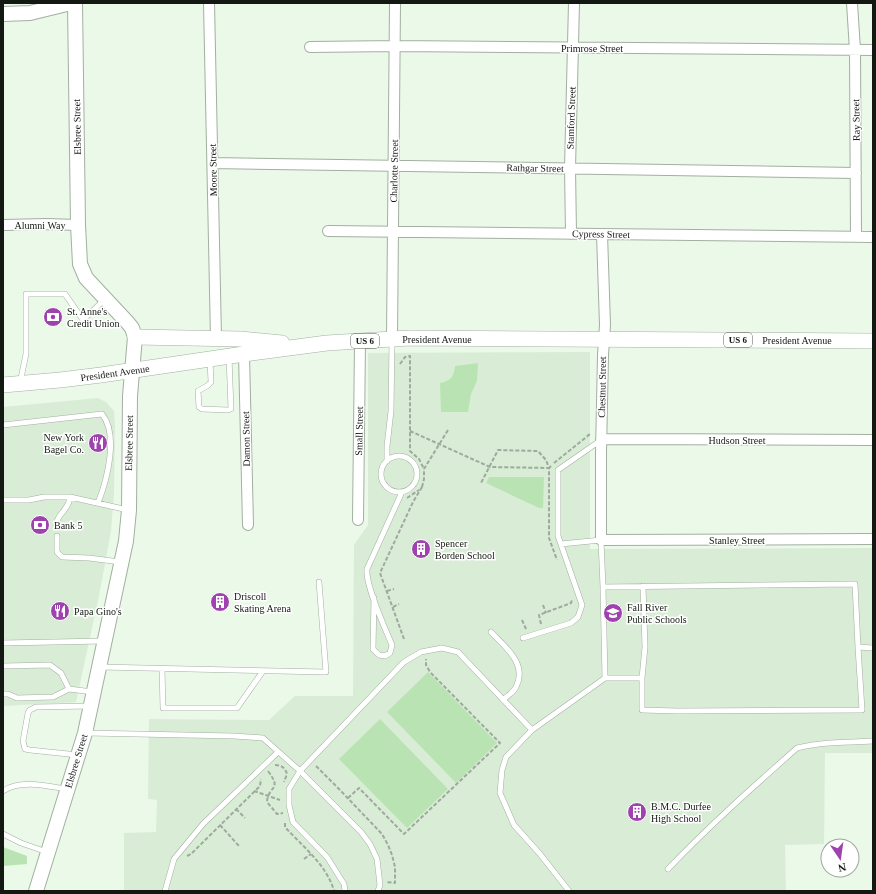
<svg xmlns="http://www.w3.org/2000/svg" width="876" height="894" font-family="Georgia,serif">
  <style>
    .built { fill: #d9edd6 }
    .green { fill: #bae3b3 }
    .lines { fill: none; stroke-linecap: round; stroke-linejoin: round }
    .lane-casing { stroke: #a2b0a0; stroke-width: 6 }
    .street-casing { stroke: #a2b0a0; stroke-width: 12 }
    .secondary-casing { stroke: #a2b0a0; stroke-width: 16 }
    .primary-casing { stroke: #a2b0a0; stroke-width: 16 }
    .path { stroke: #9eaa9d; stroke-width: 2; stroke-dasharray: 4 2; stroke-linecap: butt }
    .lane { stroke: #fff; stroke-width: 5 }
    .street { stroke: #fff; stroke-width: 10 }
    .secondary { stroke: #fff; stroke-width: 14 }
    .primary { stroke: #fff; stroke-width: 15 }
    .labels { text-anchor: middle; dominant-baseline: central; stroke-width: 3; stroke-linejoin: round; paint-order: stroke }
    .shield { fill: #fff; stroke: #5a5d59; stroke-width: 1 }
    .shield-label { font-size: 9px; font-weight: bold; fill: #131812 }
    .street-label { font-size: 10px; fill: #131812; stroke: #fff }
    .poi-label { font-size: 10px; fill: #131812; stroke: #fff; text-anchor: start }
  </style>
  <rect width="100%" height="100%" fill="#eaf9e8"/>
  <path class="built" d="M590,352V549L873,548L872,753H825L824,844L785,845L786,891H124V833L156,832L157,800L148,799L149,719L269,720L295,696H353L354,545L368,525V353Z
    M98,398L106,402L114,411L115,426L114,493L111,531L99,596L76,702L3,706V407Z"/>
  <path class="green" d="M478,363L477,381L471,394L468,412H441L440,383C450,381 454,377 455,366Z
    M489,477H544L543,508H539L486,483Z
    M428,672L497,743L456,783L387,712Z
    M380,719L448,789L407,828L339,759Z
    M3,847L27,856V864L3,866Z"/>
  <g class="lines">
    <g class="lane-casing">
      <path id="lane" d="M210,361L211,382L207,386L198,391L199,407L202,409L228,410L231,409L229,357
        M20,383L26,354V294H65L83,320L104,300
        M3,425L102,414C119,435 107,480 98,503
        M381 474a18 18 0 1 1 36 0a18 18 0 1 1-36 0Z
        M387,461V446L391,411L392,340
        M3,500H29L44,497H70L128,510
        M56,524C58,513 69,510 70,497
        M57,536V552L62,557L89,558L120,562
        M561,544L601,540L603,587L855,584L858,647L873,648
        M374,598L373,649L379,655L385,656L390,653L392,645C385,628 365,585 367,569L402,492
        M491,632C505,647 528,664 516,687C514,692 507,696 503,700
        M523,638L571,623L578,617L582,605L558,536V470L601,440
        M3,643L104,641
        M3,666L50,665L61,673L69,689
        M100,667L326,672L319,582
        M162,669L163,708H237L263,671
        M605,678H642V710L677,711L862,710L858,647
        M642,678L645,647L643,586
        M3,694H8L17,698L53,697L69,689L93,692
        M532,730L605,678L603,587
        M87,733L234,736L263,738L300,771L404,662L421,652L442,648L458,652L532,730L506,757L502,770L500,793L514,825L540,854L569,891
        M78,755L30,750L25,749L23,741L28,713L30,710L36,707L90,706
        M3,791C21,779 47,786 66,789
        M3,834L21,843L47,852
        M668,869C709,826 753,787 797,748C822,742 847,742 873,741
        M165,891L174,859L203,824L278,752
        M345,891L344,884L327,857L293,822L289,805V789L300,771L361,832L370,844L377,859L380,885L378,891"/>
    </g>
    <g class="street-casing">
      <path id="street" d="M209,3L216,338
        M852,3L855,50L856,237
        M310,47L396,46L873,50
        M213,163L856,173
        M3,225L46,224L78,225
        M328,231L873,237
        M571,234L570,168L574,3
        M602,234L605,325L603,355L601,452V540L873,539
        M392,339L395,3
        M244,354L248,525
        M601,439L873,440
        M358,520L360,342"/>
    </g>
    <g class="secondary-casing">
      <path id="secondary" d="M3,14L30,13L71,3
        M36,891L85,733L126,541L129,510L130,396L135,337L132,328L128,323L86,278L80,264L78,225L75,3"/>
    </g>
    <g class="primary-casing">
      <path id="primary" d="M135,337L241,339L282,343
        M3,385L60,380L101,375L244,354L327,343L409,338L873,341"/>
    </g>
    <path class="path" d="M400,364L405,357L410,356V451L419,459L424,469
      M410,431L490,467L549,468L546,460L538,451L498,450L481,483
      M554,463L590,434
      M551,466L549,468V538L557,560
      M422,487L424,479V469L448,430
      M407,498L419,490
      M387,591L394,589
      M543,605L546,613
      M393,607L399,604
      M522,620L526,629
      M541,624L539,615L571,603L572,600
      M404,639L380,573L413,502L422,487
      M275,765C282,765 285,768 287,774L284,782
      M316,766L340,790L382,834L388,845L392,855L395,867V883L386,882
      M268,771C283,791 268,785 267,802L277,814L283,813
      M254,791L280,800
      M348,798L359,788L404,834L500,743L430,672L426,665V659
      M236,809L245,818
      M285,823V827C303,847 327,865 334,891
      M220,825L239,846
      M187,856L191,854L260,786L261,779
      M304,859L311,854"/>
    <use href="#lane" class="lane"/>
    <use href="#street" class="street"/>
    <use href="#secondary" class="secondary"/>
    <use href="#primary" class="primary"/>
  </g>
  <defs>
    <g id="bank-disc" transform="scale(1)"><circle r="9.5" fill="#9e43ae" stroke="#fff"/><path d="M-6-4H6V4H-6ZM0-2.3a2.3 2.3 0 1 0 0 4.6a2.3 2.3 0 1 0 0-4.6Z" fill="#fff"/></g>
    <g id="restaurant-disc" transform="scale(1)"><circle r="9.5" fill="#9e43ae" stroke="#fff"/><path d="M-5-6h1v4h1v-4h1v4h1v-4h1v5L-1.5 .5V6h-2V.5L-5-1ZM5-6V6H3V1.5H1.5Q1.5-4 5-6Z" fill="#fff"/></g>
    <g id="building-disc" transform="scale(1)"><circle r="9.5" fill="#9e43ae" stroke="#fff"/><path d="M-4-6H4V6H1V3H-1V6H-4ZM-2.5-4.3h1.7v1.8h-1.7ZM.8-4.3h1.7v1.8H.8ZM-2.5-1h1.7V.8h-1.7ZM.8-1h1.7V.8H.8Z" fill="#fff"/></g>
    <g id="school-disc" transform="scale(1)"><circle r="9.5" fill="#9e43ae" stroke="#fff"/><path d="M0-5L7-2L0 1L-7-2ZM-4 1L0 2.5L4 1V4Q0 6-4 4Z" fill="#fff"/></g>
  </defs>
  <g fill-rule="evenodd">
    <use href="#bank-disc" x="53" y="317"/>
    <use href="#restaurant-disc" x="98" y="443"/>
    <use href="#bank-disc" x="40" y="525"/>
    <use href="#building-disc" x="421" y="549"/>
    <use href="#building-disc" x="220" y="602"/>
    <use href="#restaurant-disc" x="60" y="611"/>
    <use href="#school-disc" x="613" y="613"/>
    <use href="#building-disc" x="637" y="812"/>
  </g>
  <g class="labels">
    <g class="shield">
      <rect x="724" y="333" width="28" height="14" rx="3"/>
      <rect x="351" y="334" width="28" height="14" rx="3"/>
    </g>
    <g class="shield-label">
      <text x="738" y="340">US 6</text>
      <text x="365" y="341">US 6</text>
    </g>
    <g class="street-label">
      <text x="592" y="48">Primrose Street</text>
      <text transform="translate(571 118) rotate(-88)">Stamford Street</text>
      <text transform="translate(856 120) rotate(-91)">Ray Street</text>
      <text transform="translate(77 127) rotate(-91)">Elsbree Street</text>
      <text transform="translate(535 168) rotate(1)">Rathgar Street</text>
      <text transform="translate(213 170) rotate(-91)">Moore Street</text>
      <text transform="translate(394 171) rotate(-89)">Charlotte Street</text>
      <text x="40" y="225">Alumni Way</text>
      <text transform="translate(601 234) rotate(1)">Cypress Street</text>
      <text x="437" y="339">President Avenue</text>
      <text x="797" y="340">President Avenue</text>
      <text transform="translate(115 373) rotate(-8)">President Avenue</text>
      <text transform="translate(602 387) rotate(-89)">Chestnut Street</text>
      <text transform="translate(359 431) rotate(-89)">Small Street</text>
      <text transform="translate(246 439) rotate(-91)">Damon Street</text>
      <text x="737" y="440">Hudson Street</text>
      <text transform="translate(129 443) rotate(-89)">Elsbree Street</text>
      <text x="737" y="540">Stanley Street</text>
      <text transform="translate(76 761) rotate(-73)">Elsbree Street</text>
    </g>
    <g class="poi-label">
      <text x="67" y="311">St. Anne's<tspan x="67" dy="12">Credit Union</tspan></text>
      <text x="84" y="437" text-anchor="end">New York<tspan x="84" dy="12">Bagel Co.</tspan></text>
      <text x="54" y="525">Bank 5</text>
      <text x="435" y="543">Spencer<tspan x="435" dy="12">Borden School</tspan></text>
      <text x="234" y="596">Driscoll<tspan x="234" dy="12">Skating Arena</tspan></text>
      <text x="627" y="607">Fall River<tspan x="627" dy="12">Public Schools</tspan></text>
      <text x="74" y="611">Papa Gino's</text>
      <text x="651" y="806">B.M.C. Durfee<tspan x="651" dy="12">High School</tspan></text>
    </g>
  </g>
  <rect width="876" height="894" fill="none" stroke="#131812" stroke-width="8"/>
  <g transform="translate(840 858) rotate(167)"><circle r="19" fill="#ffffff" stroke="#a1a3a0"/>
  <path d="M0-3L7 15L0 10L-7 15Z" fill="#9e43ae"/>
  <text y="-6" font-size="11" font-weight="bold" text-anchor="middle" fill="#131812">N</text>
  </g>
</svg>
